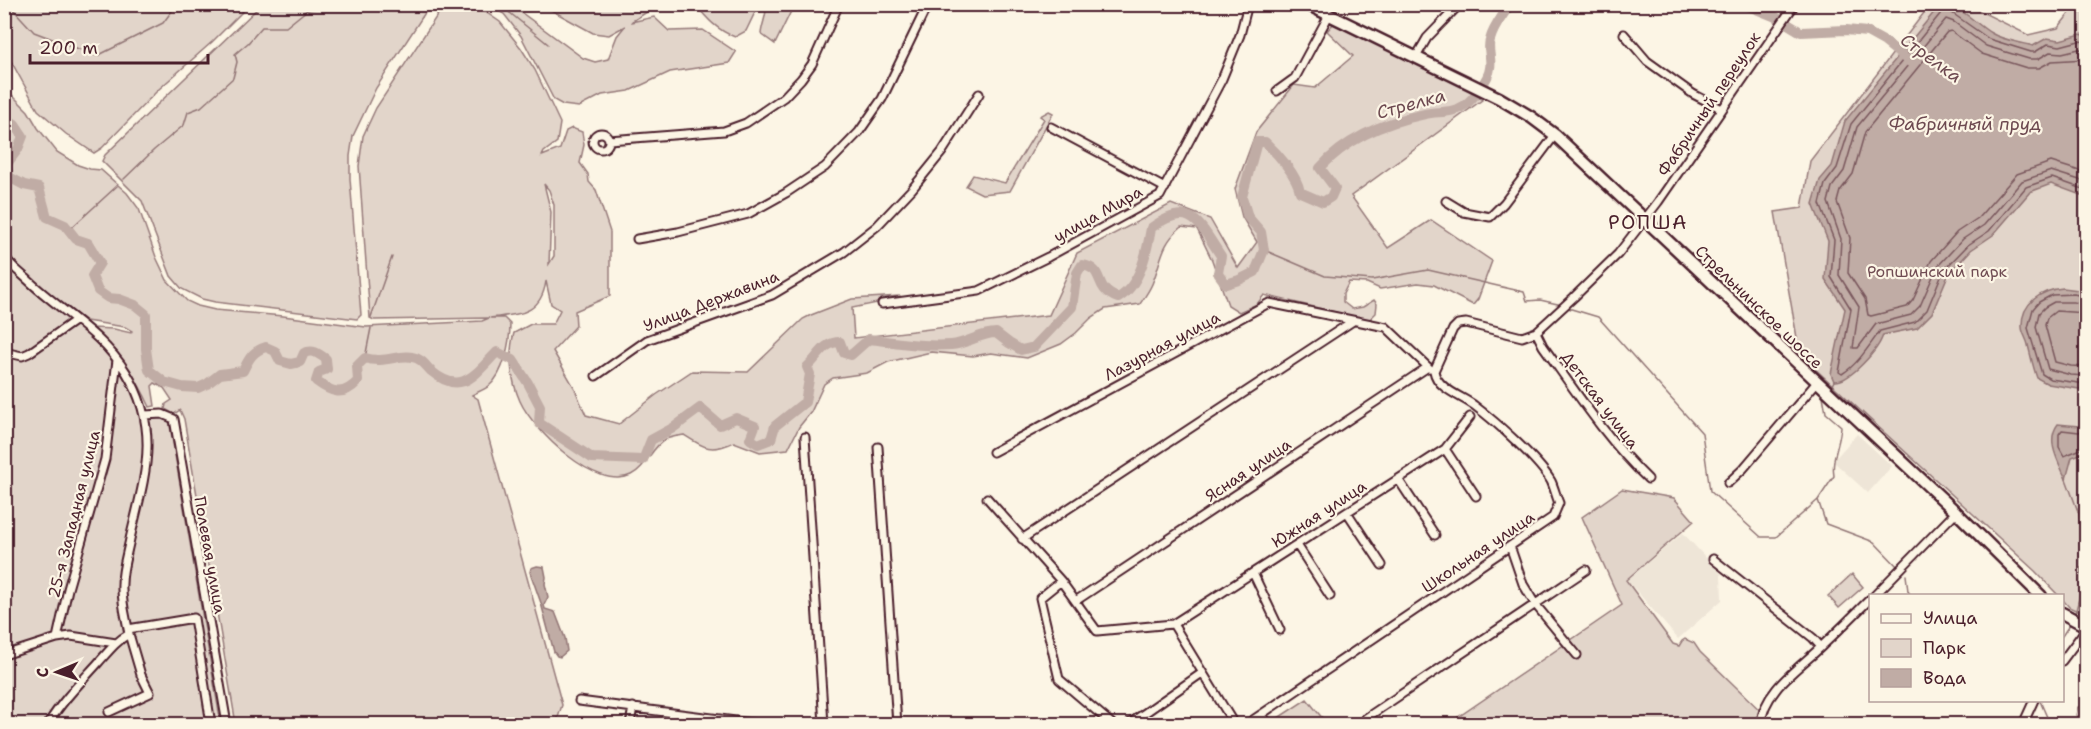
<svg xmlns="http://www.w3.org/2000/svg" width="2091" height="729" font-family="'Shantell Sans',sans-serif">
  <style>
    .built { fill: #eee5d7 }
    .green { fill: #e2d5ca; stroke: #967a7a; stroke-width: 1.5; fill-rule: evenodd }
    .water { fill: #c0aca5; stroke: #917474; stroke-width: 1.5 }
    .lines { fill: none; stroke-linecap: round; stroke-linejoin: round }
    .shore { stroke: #79575c; stroke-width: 1.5 }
    .stream { stroke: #917474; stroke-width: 1.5 }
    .river { stroke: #c0aca5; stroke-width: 10 }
    .street-casing { stroke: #4a1f2b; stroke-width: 11 }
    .secondary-casing { stroke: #4a1f2b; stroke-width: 15 }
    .street { stroke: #fcf5e5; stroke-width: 7 }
    .secondary { stroke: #fcf5e5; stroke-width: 10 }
    .labels { text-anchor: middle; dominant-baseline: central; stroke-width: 4.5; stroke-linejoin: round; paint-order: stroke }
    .street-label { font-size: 16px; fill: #4a1f2b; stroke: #fcf5e5 }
    .park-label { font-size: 16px; fill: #704c53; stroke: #fcf5e5 }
    .water-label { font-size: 18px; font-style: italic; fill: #6d4950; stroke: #fcf5e5 }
    .quarter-label { font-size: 20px; letter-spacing: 1.5px; fill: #4a1f2b; stroke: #fcf5e5 }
  </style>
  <rect width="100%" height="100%" fill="#fcf5e5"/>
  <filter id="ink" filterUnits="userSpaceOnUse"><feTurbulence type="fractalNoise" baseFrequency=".0167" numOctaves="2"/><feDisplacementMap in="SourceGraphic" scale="12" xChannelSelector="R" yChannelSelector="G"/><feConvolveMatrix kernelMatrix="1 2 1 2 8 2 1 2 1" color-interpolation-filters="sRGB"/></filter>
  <g filter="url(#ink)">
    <path class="built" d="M1857,434L1892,466L1868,493L1833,461Z
      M1683,533L1721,574L1722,600L1678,639L1627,580Z"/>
    <path class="green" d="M460,4L481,9L500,22L521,48L535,70L560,123L557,142L544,152L542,156L560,149L566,131L572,128L582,132L584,145L580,163L588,174L589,182L596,190L610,232V296L575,311L576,326L553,351L574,387L586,415L619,424L656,395L692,371L748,372L803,319L811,315L852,299L900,296L902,298L852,308L854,338L1049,315L1077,253L1171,204L1210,219L1238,268L1257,242L1242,217L1235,189L1256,132L1294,85L1315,88L1353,56L1327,31L1333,24L1463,85L1482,100L1351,196L1388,248L1431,220L1492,261L1478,299L1473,305L1434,285L1418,283L1380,289L1367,283L1349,282L1343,294V302L1352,309L1363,307L1374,300L1377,304L1376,313L1369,320L1264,295L1257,304L1239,312L1228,305L1212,260L1197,229L1181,227C1160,245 1162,261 1152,284C1149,291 1144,298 1140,304L1105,309L1091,318L1076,333L1061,344L1027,358L991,353L973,356L931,352L888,362L867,373L833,378L824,384L811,412L799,427L788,449L760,452L734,442C711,453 704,448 684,435C679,436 671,437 666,439C651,447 647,467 631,475C596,492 533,430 520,401C511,381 508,354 514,333L531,324H553L560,310L551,304L546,281C541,315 519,314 490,318H504L510,324C510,342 504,374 489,386C484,390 477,392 472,395L478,399L562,705L556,724H236L184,419L180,410L174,414L165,409L166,404L172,400L164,388L155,383L152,386L155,406L150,407C136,376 118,351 93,328L114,329L131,333L132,331L125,327L86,321L41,288L13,260L5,245L4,87L28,111L38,128L57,152L78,165L90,169L101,170L127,193L139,209L156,257L167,280L187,301L198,306L215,310L283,316L366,327L482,321L489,318L374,320L370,318L359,166L363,136L376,108L442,8L447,5ZM544,184L549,190L554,205V256L549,264L551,212Z
      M4,5L5,4L249,5L212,42L159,89L102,148L94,153L66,134L38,110L5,50Z
      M261,5H430L376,88L353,136L350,156V179L361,315L357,319L215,302L202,299L182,289L171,276L142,201L102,161L105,155Z
      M488,5H511L583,58L595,62L608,59L617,36L625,26L609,35L593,33L542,5H658L631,22L654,17L669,31L703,30L736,52L729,63L670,72L629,91L602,95L579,107L563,105L554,100L521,36L504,14Z
      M756,5L758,6L746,31L735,37C717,30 707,19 696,5Z
      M766,5H794L775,44L761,34C762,23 767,16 766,5Z
      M1930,5H1968L2028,35L2058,28L2076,5H2086V615L2069,607L2063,600L2062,596L2058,595L2035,571L1800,355L1775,212L1802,208L1810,161Z
      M1049,111L1053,113L1010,191L982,194L966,186L973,175L1005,183L1044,119L1040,116Z
      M4,264L35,293L82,329L101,347L123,375L143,411L169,420L221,724H5Z
      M1622,489L1674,498L1694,521L1626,580L1673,644L1679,646L1682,641L1685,639L1694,643L1700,652L1769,719L1766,724H1448L1622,605L1582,517Z
      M1852,574L1863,587L1839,608L1828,596Z
      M1307,699L1327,724H1269Z
      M2082,706L2086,708V724L2076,715L2078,707Z"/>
    <path class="water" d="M1940,5C1961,4 1974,23 1991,33C2002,40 2019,42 2033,46L2047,38L2060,40L2081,34L2086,38V197L2051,184L2030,192L1993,235L1971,250L1948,275L1932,313L1917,328L1883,335C1879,349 1849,383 1834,381L1831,374L1845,309L1825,279L1828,241L1813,204L1820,180L1832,166L1845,121Z
      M2063,288L2086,291V390L2048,384L2037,378C2033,367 2031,357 2028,345C2027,339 2022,333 2022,327C2021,303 2041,290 2063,288Z
      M2086,422V452L2072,457L2066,479C2059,463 2045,441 2058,424L2079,426Z
      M537,566L544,567L546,577L545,584L548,597L544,605L545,609L555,612L565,638L567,651L560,657L557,656L554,652L541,603L530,572L531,568Z"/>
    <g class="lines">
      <path class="shore" d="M2086,42L2079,41L2060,46L2048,44L2035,52H2031L1989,39L1945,8L1851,124L1837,168L1825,184L1820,204L1834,240L1831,277L1851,309L1839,372L1842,374C1858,364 1869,346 1880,331L1915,322L1927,310L1943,271L1968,245L1989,231L2026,187L2052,178L2086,190
        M2086,50L2079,49L2062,53L2050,52L2038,59H2029L1986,46L1954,22L1946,19L1857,127L1844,171L1832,187L1828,202L1841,239L1839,275L1859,307L1853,348H1858L1876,324L1911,315L1920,306L1937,267L1963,239L1984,225L2022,181L2051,171L2086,182
        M2086,59L2052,61L2039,68H2027L1982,54L1951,31L1947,32L1865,132L1853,174L1840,191L1837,202L1850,238L1848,273L1865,299L1868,315L1871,316L1907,307L1913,300L1931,261L1957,232L1978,218L2017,174L2051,162L2086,173
        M2086,297L2074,294L2052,295L2039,302L2033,309L2028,328L2042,374L2050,379L2086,384
        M2086,304L2073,302H2054L2045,307L2039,313L2036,327L2048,369L2071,375L2086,376
        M2086,313L2056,311L2047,318L2045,325L2055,362L2071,366L2086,367
        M2086,429L2079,432L2062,430L2059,434V447L2064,456L2086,447"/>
      <path class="stream" d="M11,4V7L34,32L97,56L163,23L177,4
        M405,4H407
        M499,4L548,44
        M124,179L154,150L184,125L188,112L201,107L233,78L237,62L235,54L248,43L262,27H286L307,10L337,4
        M69,230L117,186
        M1264,250L1325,276L1372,280L1428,270L1524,292L1527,301L1540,300L1562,305
        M1568,308L1598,317L1702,433L1710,491L1761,537H1776L1818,500L1826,524L1874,542L1898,567
        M371,317L392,257
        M365,358L371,328
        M1831,387L1834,381
        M2066,479L2079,514L2082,539V587L2075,614
        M1818,500L1834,476C1831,458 1840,445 1841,426L1826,413L1823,396
        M1906,575L1908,591L1911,596
        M2062,636L2070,624
        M2040,701L2050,724"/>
      <path class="river" d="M1744,4L1776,17L1801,32L1846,30L1867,32L1885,42L1910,62
        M4,117L15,124L23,136L18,149L6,165L9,177L24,185L39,188L47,217L65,225L76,239L88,243L100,263L92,276L98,291L108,298L119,299L135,305L146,314V349L149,370L164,382L182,387L198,388L207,384L220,374L243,371C249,358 253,351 266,347L275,351L280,361L291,364L300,362L304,353C313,349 318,353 326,359L327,369L319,372L316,381C332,393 343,397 358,381L357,366L365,358C384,364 398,354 412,357C421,358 425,365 431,371C462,397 475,374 497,352L513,360L528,383L540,406L539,423L592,458L643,460L651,440L673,428L700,408L720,425L736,418L755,426L750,439L758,444L771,439L775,426L805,402L810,374L807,367C819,357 823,342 840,342L844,353L851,355L869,339C896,342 923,347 951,345C967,344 980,333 996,333L1009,343L1021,350L1034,347L1072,307L1077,273L1082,265C1107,269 1091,288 1118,298C1140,286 1147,252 1151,228C1191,199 1199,223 1221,256L1218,273L1226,284L1239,280L1255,272L1264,250L1261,232L1248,217L1242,197L1257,142H1265C1278,154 1297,175 1300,192L1323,202L1331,197L1335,188L1320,168C1347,138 1386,122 1425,114C1439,111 1452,114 1465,105C1473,99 1489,79 1490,68C1492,59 1487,49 1490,40C1493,27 1503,16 1510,4"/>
      <g class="street-casing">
        <path id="street" d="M1442,4L1451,13
          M1624,34L1647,61L1693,94L1722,109
          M1416,57L1427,38L1460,4
          M1277,91L1295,78L1329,15
          M1051,127L1165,188
          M593 141a8 8 0 1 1 16 0a8 8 0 1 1-16 0Z
          M609,140L724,131L746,123L784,97L801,79L812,64L839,4
          M1446,201L1464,212L1490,217L1504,203L1555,135
          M637,239L678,232L748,214L786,193L825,167L859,132L882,99L928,4
          M4,256C10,265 19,272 27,279C59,310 102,333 126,372C162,431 144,478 130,539C127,554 122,569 122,584C121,601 126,617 129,634
          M882,304L979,291L1048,257L1160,196L1222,79L1240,35L1248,4
          M1536,332L1543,346C1576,392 1607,440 1648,479
          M4,352L22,356L29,353L76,320
          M596,376L647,340L772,295L844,252L877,226L912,189L942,152L979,94
          M145,415L162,414L174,419L227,724
          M805,437L824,724
          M878,447L897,724
          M1445,449L1476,496
          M993,452L1269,303L1386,327L1428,367
          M1398,479L1435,535
          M1728,483L1743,469L1817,382
          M987,498L1061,581L1097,631L1173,624L1234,724
          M1347,512L1382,565
          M1022,539L1353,321
          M1297,545L1330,596
          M1510,546L1523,584L1535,604L1577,655
          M1713,559L1813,638L1821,647
          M1253,573L1280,630
          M1061,581L1040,598L1059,679L1112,724
          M1874,596L1956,512
          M1077,600L1428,367L1429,368
          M1173,624L1445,449L1470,417
          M128,629L194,618L211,724
          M57,638L68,589L105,459L117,360
          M4,655L57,638L71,636L116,643
          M2062,661L2086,629
          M579,701L759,724
          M1262,716L1269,724
          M1366,718L1586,570
          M48,724C62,701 80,683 98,663C108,652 116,641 129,634L141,675L150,693L109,712
          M630,724L633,707
          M1129,724L1202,673
          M1247,724L1553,517L1559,503C1556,496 1554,487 1551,481C1538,459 1496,422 1475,406C1462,396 1437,389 1434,371L1453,329L1458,324L1466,323L1522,337L1536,332L1574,297L1618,254L1658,202L1795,4
          M1761,724C1763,690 1801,667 1823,645C1839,630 1855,614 1870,599
          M2023,724L2034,700"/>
      </g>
      <g class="secondary-casing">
        <path id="secondary" d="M1307,4L1499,98L1531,117L1555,135L1956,512L2041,596
          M2062,613L2086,626"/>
      </g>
      <use href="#street" class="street"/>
      <use href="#secondary" class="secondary"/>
    </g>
  </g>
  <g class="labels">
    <g class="street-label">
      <text transform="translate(1709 104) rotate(-56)">Фабричный переулок</text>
      <text transform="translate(1098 214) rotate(-29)">улица Мира</text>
      <text transform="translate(711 301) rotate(-21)">Улица Державина</text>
      <text transform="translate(1759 307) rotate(44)">Стрельнинское шоссе</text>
      <text transform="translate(1162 346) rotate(-28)">Лазурная улица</text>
      <text transform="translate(1600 400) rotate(53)">Детская улица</text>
      <text transform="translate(1248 470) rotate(-34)">Ясная улица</text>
      <text transform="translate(74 514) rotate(-76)">25-я Западная улица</text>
      <text transform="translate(1319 514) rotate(-33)">Южная улица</text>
      <text transform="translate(1478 552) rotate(-34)">Школьная улица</text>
      <text transform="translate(210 555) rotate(80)">Полевая улица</text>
    </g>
    <g class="park-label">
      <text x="1937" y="271">Ропшинский парк</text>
    </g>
    <g class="water-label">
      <text transform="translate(1931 58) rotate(36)">Стрелка</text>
      <text transform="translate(1411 104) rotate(-15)">Стрелка</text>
      <text x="1965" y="124">Фабричный пруд</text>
    </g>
    <g class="quarter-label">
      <text x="1648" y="222">РОПША</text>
    </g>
  </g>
  <rect width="2091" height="729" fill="none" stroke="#fcf5e5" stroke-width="24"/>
  <rect x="12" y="12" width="2067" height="705" fill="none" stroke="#4a1f2b" stroke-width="2" filter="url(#ink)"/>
  <rect x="1869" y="594" width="195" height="108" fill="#fcf5e5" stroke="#b59f9b" stroke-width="1.5"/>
  <rect x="1881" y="614" width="30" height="9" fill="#fcf5e5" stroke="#b59f9b" stroke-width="1.5"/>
  <text x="1923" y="624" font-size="18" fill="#4a1f2b">Улица</text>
  <rect x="1881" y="639" width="30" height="18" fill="#e2d5ca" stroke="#b59f9b" stroke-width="1.5"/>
  <text x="1923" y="654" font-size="18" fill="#4a1f2b">Парк</text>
  <rect x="1881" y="669" width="30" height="18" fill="#c0aca5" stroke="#b59f9b" stroke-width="1.5"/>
  <text x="1923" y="684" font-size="18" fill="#4a1f2b">Вода</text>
  <g transform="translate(57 672) rotate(268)" stroke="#fcf5e5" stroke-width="4.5" paint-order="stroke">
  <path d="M0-4.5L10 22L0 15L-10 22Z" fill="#4a1f2b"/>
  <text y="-9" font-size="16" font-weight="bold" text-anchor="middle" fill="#4a1f2b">С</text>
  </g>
  <path d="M30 54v9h178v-9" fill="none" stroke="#4a1f2b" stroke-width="3"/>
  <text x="39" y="54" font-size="18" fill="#4a1f2b" stroke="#fcf5e5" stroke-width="4.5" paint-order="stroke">200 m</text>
</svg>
